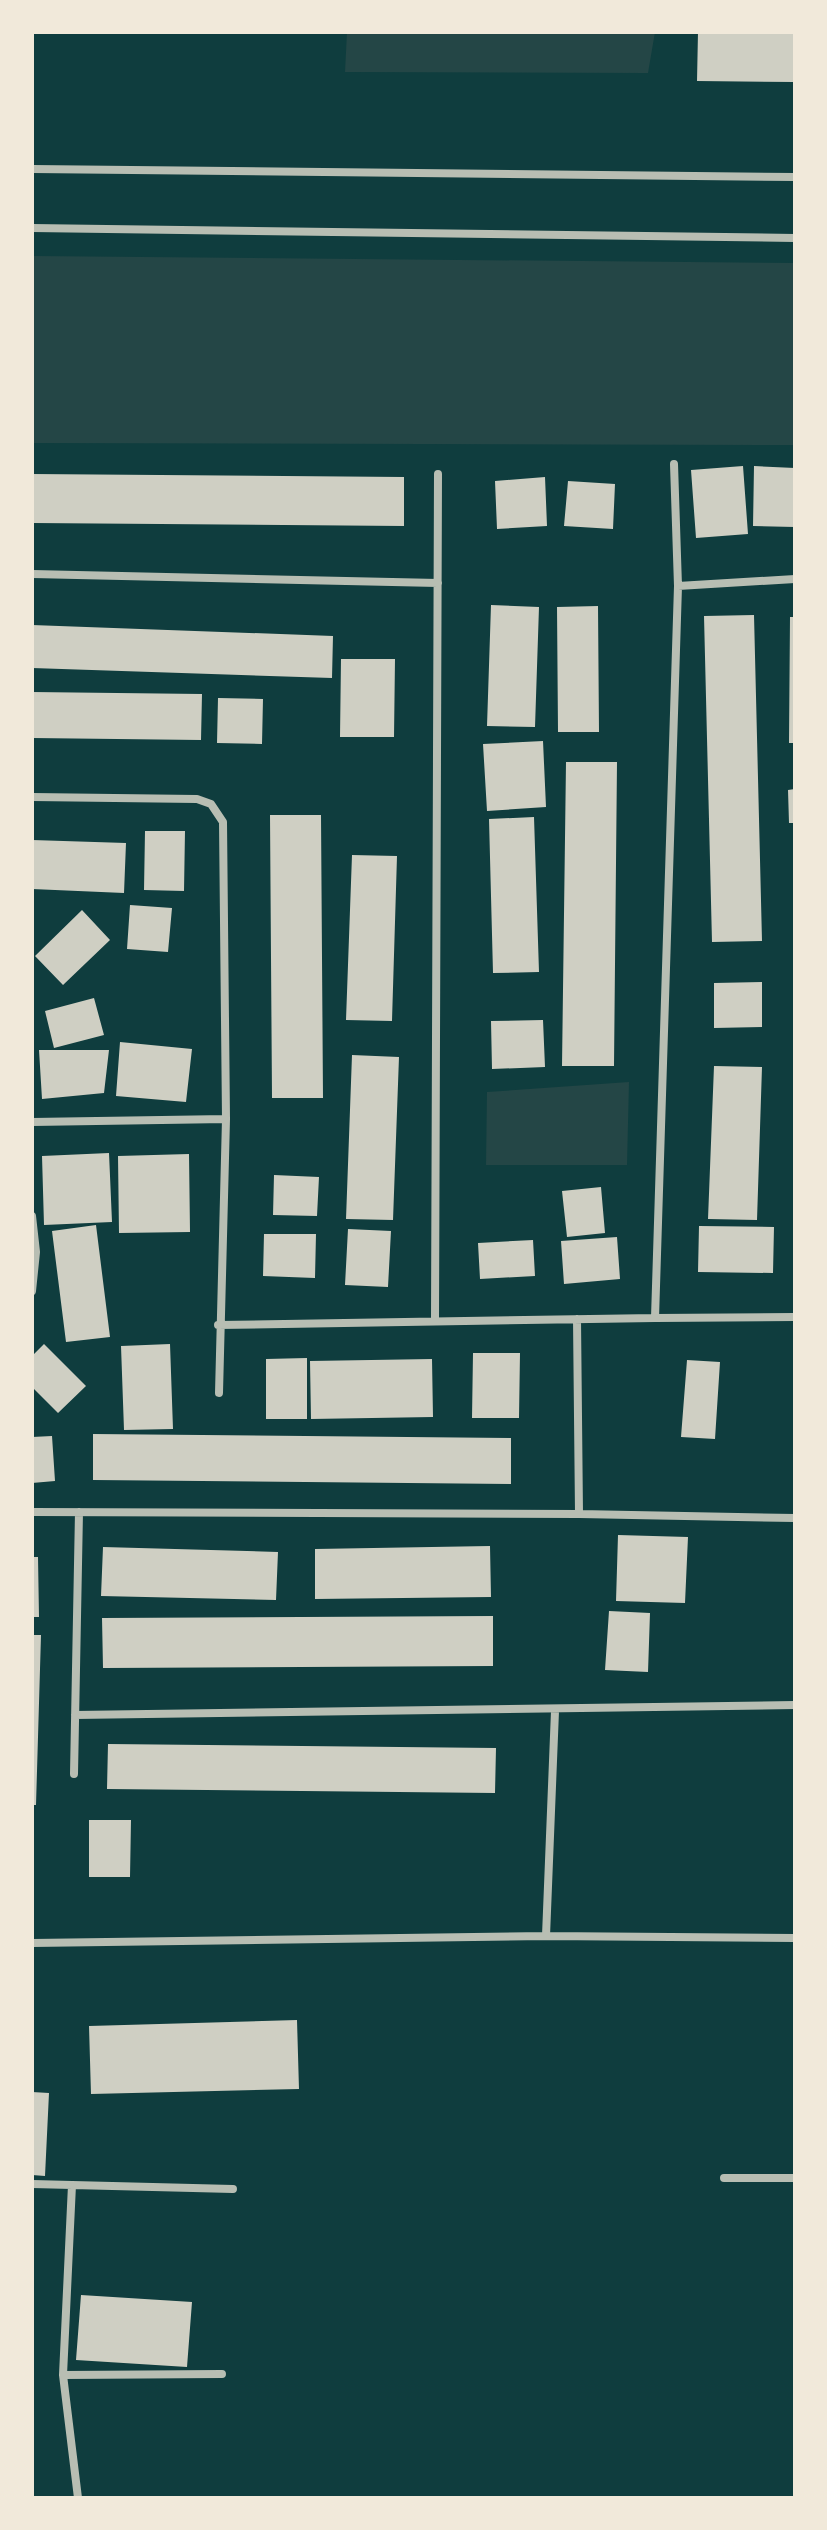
<svg xmlns="http://www.w3.org/2000/svg" width="827" height="2530" font-family="Karla,sans-serif">
  <style>
    .green { fill: #244646 }
    .building { fill: #cfcfc3 }
    .lines { fill: none; stroke-linecap: round; stroke-linejoin: round }
    .minor { stroke: #b8beb3; stroke-width: 8 }
  </style>
  <rect width="100%" height="100%" fill="#0f3d3e"/>
  <path class="green" d="M347,32H655L648,73L345,72Z
    M32,256L795,263V445L32,443Z
    M629,1082L627,1165H486L487,1092Z"/>
  <path class="building" d="M698,32H795V82L697,81Z
    M743,466L748,534L696,538L691,470Z
    M754,466L795,468V527L753,526Z
    M32,474L404,477V526L32,523Z
    M545,477L547,526L497,529L495,481Z
    M568,481L615,484L613,529L564,526Z
    M491,605L539,607L535,727L487,726Z
    M598,606L599,732H558L557,607Z
    M754,615L762,941L712,942L704,616Z
    M790,617H795V743H789Z
    M32,625L333,636L332,678L32,668Z
    M341,659H395L394,737H340Z
    M32,692L202,694L201,740L32,738Z
    M218,698L263,699L262,744L217,743Z
    M543,741L546,807L487,811L483,744Z
    M566,762H617L614,1066H562Z
    M795,789V823H789L788,790Z
    M270,815H321L323,1098H272Z
    M534,817L539,972L493,973L489,819Z
    M145,831H185L184,891L144,890Z
    M32,840L126,843L124,893L32,889Z
    M352,855L397,856L392,1021L346,1020Z
    M130,905L172,908L168,952L127,949Z
    M82,910L110,940L63,985L35,956Z
    M762,982V1027L714,1028V983Z
    M94,998L104,1035L54,1048L45,1011Z
    M543,1020L545,1067L492,1069L491,1021Z
    M120,1042L192,1049L186,1102L116,1096Z
    M39,1050H109L104,1093L42,1099Z
    M352,1055L399,1057L393,1220L346,1219Z
    M714,1066L762,1067L757,1220L708,1219Z
    M109,1153L112,1222L44,1225L42,1156Z
    M189,1154L190,1232L119,1233L118,1156Z
    M274,1175L319,1177L317,1216L273,1215Z
    M601,1187L605,1233L567,1237L562,1191Z
    M96,1225L110,1337L66,1342L52,1231Z
    M699,1226L774,1227L773,1273L698,1272Z
    M348,1229L391,1231L388,1287L345,1285Z
    M264,1234H316L315,1278L263,1276Z
    M617,1237L620,1279L564,1284L561,1241Z
    M533,1240L535,1276L480,1279L478,1243Z
    M44,1344L86,1386L58,1413L32,1387V1356Z
    M170,1344L173,1429L124,1430L121,1346Z
    M473,1353H520L519,1418H472Z
    M307,1358V1419H266V1359Z
    M432,1359L433,1417L311,1419L310,1361Z
    M687,1360L720,1362L715,1439L681,1437Z
    M93,1434L511,1438V1484L93,1480Z
    M52,1436L55,1481L32,1483V1437Z
    M618,1535L688,1537L685,1603L616,1601Z
    M490,1546L491,1597L315,1599V1549Z
    M103,1547L278,1552L276,1600L101,1596Z
    M32,1557H38L39,1617H32Z
    M609,1611L650,1613L648,1672L605,1670Z
    M493,1616V1666L103,1668L102,1618Z
    M32,1635H41L36,1805H32Z
    M108,1744L496,1748L495,1793L107,1789Z
    M89,1820H131L130,1877H89Z
    M297,2020L299,2089L91,2094L89,2026Z
    M32,2092L49,2093L45,2176L32,2175Z
    M81,2295L192,2302L187,2367L76,2360Z"/>
  <g class="lines">
    <path class="minor" d="M32,169L795,177
      M32,228L795,238
      M674,464L678,586
      M32,574L438,583
      M32,797L197,799L211,804L223,822L226,1119L219,1393
      M32,1122L226,1119
      M32,1216L36,1252L32,1291
      M655,1318L795,1317
      M577,1319L579,1514
      M435,1320L438,474
      M218,1325L655,1318L678,586L795,579
      M32,1512L579,1514L795,1518
      M75,1715L795,1705
      M74,1774L79,1512
      M546,1936L795,1938
      M32,1943L546,1936L555,1711
      M724,2178H795
      M32,2184L233,2189
      M72,2185L63,2375L78,2498
      M63,2375L222,2374"/>
  </g>
  <rect width="827" height="2530" fill="none" stroke="#f1e9da" stroke-width="68"/>
</svg>
